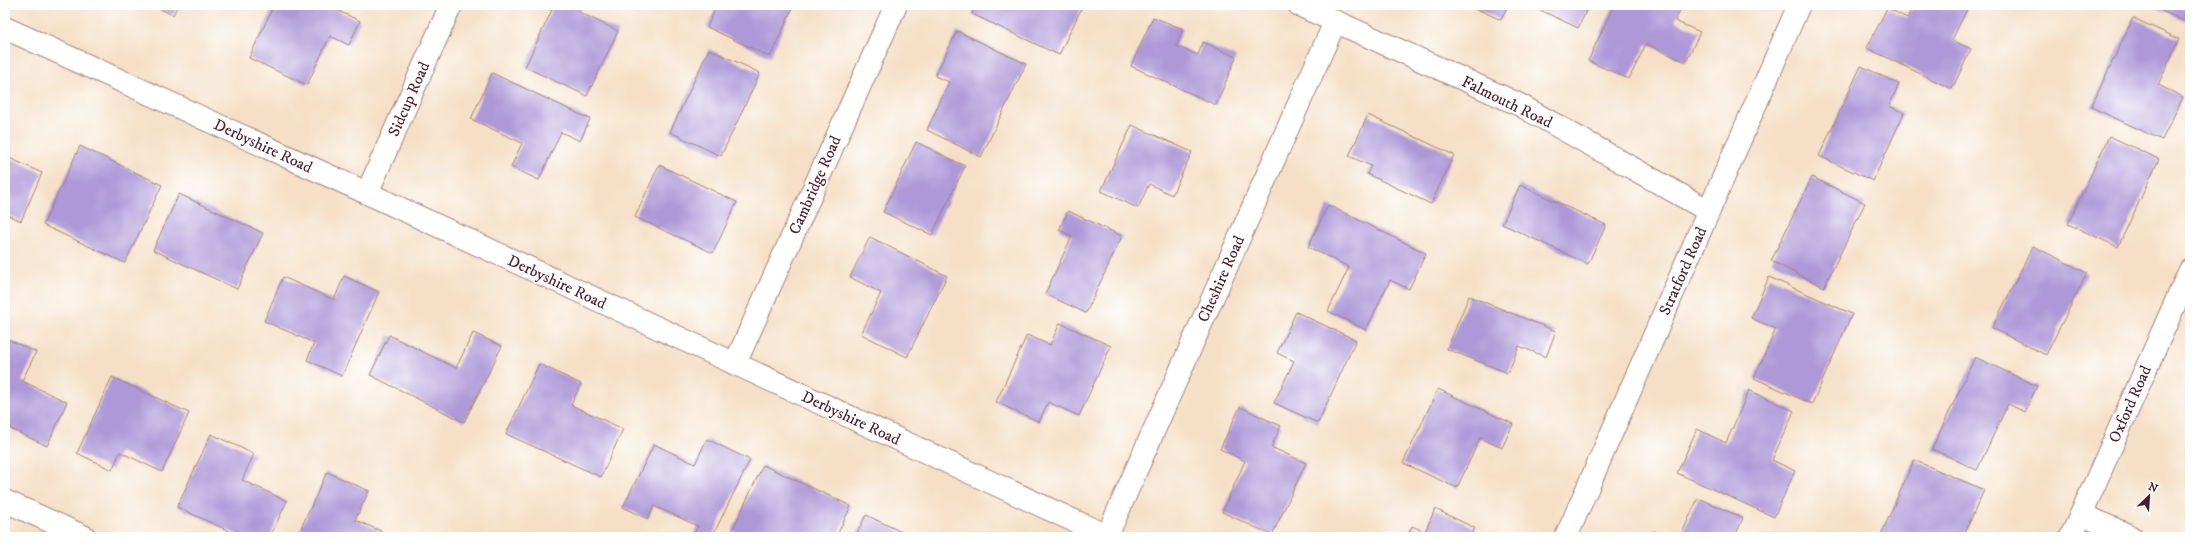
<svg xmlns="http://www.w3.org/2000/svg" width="2195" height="542" font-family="'IM FELL DW Pica',serif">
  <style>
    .building { fill: #ae98d8 }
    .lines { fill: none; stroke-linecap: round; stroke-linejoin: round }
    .minor-casing { stroke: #a08079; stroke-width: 24 }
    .minor { stroke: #fff; stroke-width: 22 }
    .labels { text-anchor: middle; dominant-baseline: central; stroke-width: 4; stroke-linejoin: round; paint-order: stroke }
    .street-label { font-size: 16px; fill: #4a1f2b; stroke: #fff }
  </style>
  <rect width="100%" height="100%" fill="#fff"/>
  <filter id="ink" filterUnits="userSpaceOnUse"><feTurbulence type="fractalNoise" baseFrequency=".025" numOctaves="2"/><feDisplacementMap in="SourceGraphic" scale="8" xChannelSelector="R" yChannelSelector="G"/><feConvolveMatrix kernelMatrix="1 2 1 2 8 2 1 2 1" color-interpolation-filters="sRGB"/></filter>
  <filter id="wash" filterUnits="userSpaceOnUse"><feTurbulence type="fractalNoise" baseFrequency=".012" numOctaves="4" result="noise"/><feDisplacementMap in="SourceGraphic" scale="16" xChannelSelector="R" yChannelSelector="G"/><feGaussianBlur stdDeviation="0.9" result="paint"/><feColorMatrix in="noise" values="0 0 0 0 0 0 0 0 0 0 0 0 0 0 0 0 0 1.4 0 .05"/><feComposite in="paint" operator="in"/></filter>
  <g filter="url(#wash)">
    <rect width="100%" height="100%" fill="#f5e0c7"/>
    <g id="blocks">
      <path class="building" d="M152,5H178L173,15Z
        M274,5H326L360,21L349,45L330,36L307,85L249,58Z
        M541,5H583L579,12L618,31L587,96L525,67L552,10Z
        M717,5H794L770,57L707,27Z
        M976,5H1083L1059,55L972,14Z
        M1477,5H1508L1501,20L1475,8Z
        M1530,5H1589L1578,28Z
        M1614,5H1674L1681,8L1675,21L1700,32L1686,62L1646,44L1629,79L1588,61Z
        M1914,5H1969L1952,40L1971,49L1952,89L1867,48L1887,8L1907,18Z
        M2155,5H2190V24L2154,7Z
        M1153,17L1183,29L1176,46L1198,55L1203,42L1236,57L1216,105L1131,66Z
        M2133,18L2179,39L2158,85L2183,97L2162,140L2091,107Z
        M957,31L1026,64L981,157L927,130L949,82L935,76Z
        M709,49L760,73L721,156L670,132Z
        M1861,66L1899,84L1889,106L1904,113L1873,181L1819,156Z
        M492,73L590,119L580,141L561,132L539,180L511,167L522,143L471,119Z
        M1368,115L1454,155L1431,204L1367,174L1371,166L1349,156Z
        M1132,125L1192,152L1172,195L1149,184L1138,208L1101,191Z
        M2109,136L2159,159L2118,247L2068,224Z
        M916,142L965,166L932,235L883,212Z
        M80,146L162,185L125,263L43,225Z
        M5,156L42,173L21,221L5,214Z
        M659,165L737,202L713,253L635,217Z
        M1812,177L1865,203L1824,287L1771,261Z
        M1520,185L1606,225L1588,264L1502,224Z
        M179,194L263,233L237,289L153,250Z
        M1328,205L1426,253L1409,289L1390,280L1366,330L1328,311L1349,267L1308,247Z
        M1068,211L1122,236L1086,313L1045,294L1072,236L1059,230Z
        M870,237L947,276L907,357L861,334L881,293L850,277Z
        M2033,246L2087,273L2046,355L1992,328Z
        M344,276L379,292L342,376L307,360L314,343L264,321L283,277L334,300Z
        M1769,277L1852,314L1812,404L1754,378L1776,329L1751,318Z
        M1469,296L1556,331L1546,357L1519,346L1508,373L1447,349Z
        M1296,312L1356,340L1318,423L1274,403L1294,361L1277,353Z
        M1060,323L1111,346L1079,416L1048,402L1039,422L996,402L1027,335L1050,345Z
        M473,333L502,346L464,422L370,375L389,335L456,368Z
        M5,338L36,352L22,381L67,402L47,446L5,426Z
        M1975,357L2037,386L2025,412L2008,404L1977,470L1932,449Z
        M539,364L581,384L571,405L623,429L601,477L506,434Z
        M112,377L189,413L162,472L120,452L112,470L77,453Z
        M1438,389L1513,424L1502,448L1480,438L1457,488L1403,463Z
        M1749,390L1794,411L1772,460L1795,471L1774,517L1677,473L1697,429L1726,443Z
        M1240,407L1281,426L1271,447L1306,463L1272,535L1222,512L1245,461L1220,449Z
        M211,434L254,454L242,480L287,501L270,537H242L177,507Z
        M707,439L750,460L712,537H692L698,526L654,506L648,519L623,507L654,444L695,464Z
        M1914,460L1984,490L1963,537H1880Z
        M763,465L851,506L836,537H746L732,531Z
        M327,472L369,491L355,520L381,531L378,537H297Z
        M1698,498L1743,518L1735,537H1680Z
        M1435,509L1475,528L1470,537H1407L1412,526L1425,532Z
        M866,515L906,534L904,537H855Z
        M1653,531L1667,537H1650Z"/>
    </g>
  </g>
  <g filter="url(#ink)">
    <use href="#blocks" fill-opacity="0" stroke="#a08079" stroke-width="1"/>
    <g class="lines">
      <g class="minor-casing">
        <path id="minor" d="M1299,5L1518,104L1709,211
          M5,28L367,193L1109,537
          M367,193L451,5
          M735,364L896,5
          M5,501L85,537
          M2081,514L2132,537
          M1107,536L1335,22
          M1566,537L1799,5
          M2071,537L2190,270"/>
      </g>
      <use href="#minor" class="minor"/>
    </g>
  </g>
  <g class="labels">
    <g class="street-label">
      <text transform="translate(409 99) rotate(-66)">Sidcup Road</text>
      <text transform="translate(1507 102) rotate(26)">Falmouth Road</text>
      <text transform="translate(263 146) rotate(25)">Derbyshire Road</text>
      <text transform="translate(815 185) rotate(-66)">Cambridge Road</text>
      <text transform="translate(1683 271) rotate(-66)">Stratford Road</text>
      <text transform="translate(1221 279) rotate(-66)">Cheshire Road</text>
      <text transform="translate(557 282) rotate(25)">Derbyshire Road</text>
      <text transform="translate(2130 404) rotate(-66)">Oxford Road</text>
      <text transform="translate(851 418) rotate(25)">Derbyshire Road</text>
    </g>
  </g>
  <rect width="2195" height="542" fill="none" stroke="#fff" stroke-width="20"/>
  <g transform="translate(2149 496) rotate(25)" stroke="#ffffff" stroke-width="3" paint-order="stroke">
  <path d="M0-3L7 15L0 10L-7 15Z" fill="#4a1f2b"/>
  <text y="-6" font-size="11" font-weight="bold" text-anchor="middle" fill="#4a1f2b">N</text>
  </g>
</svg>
